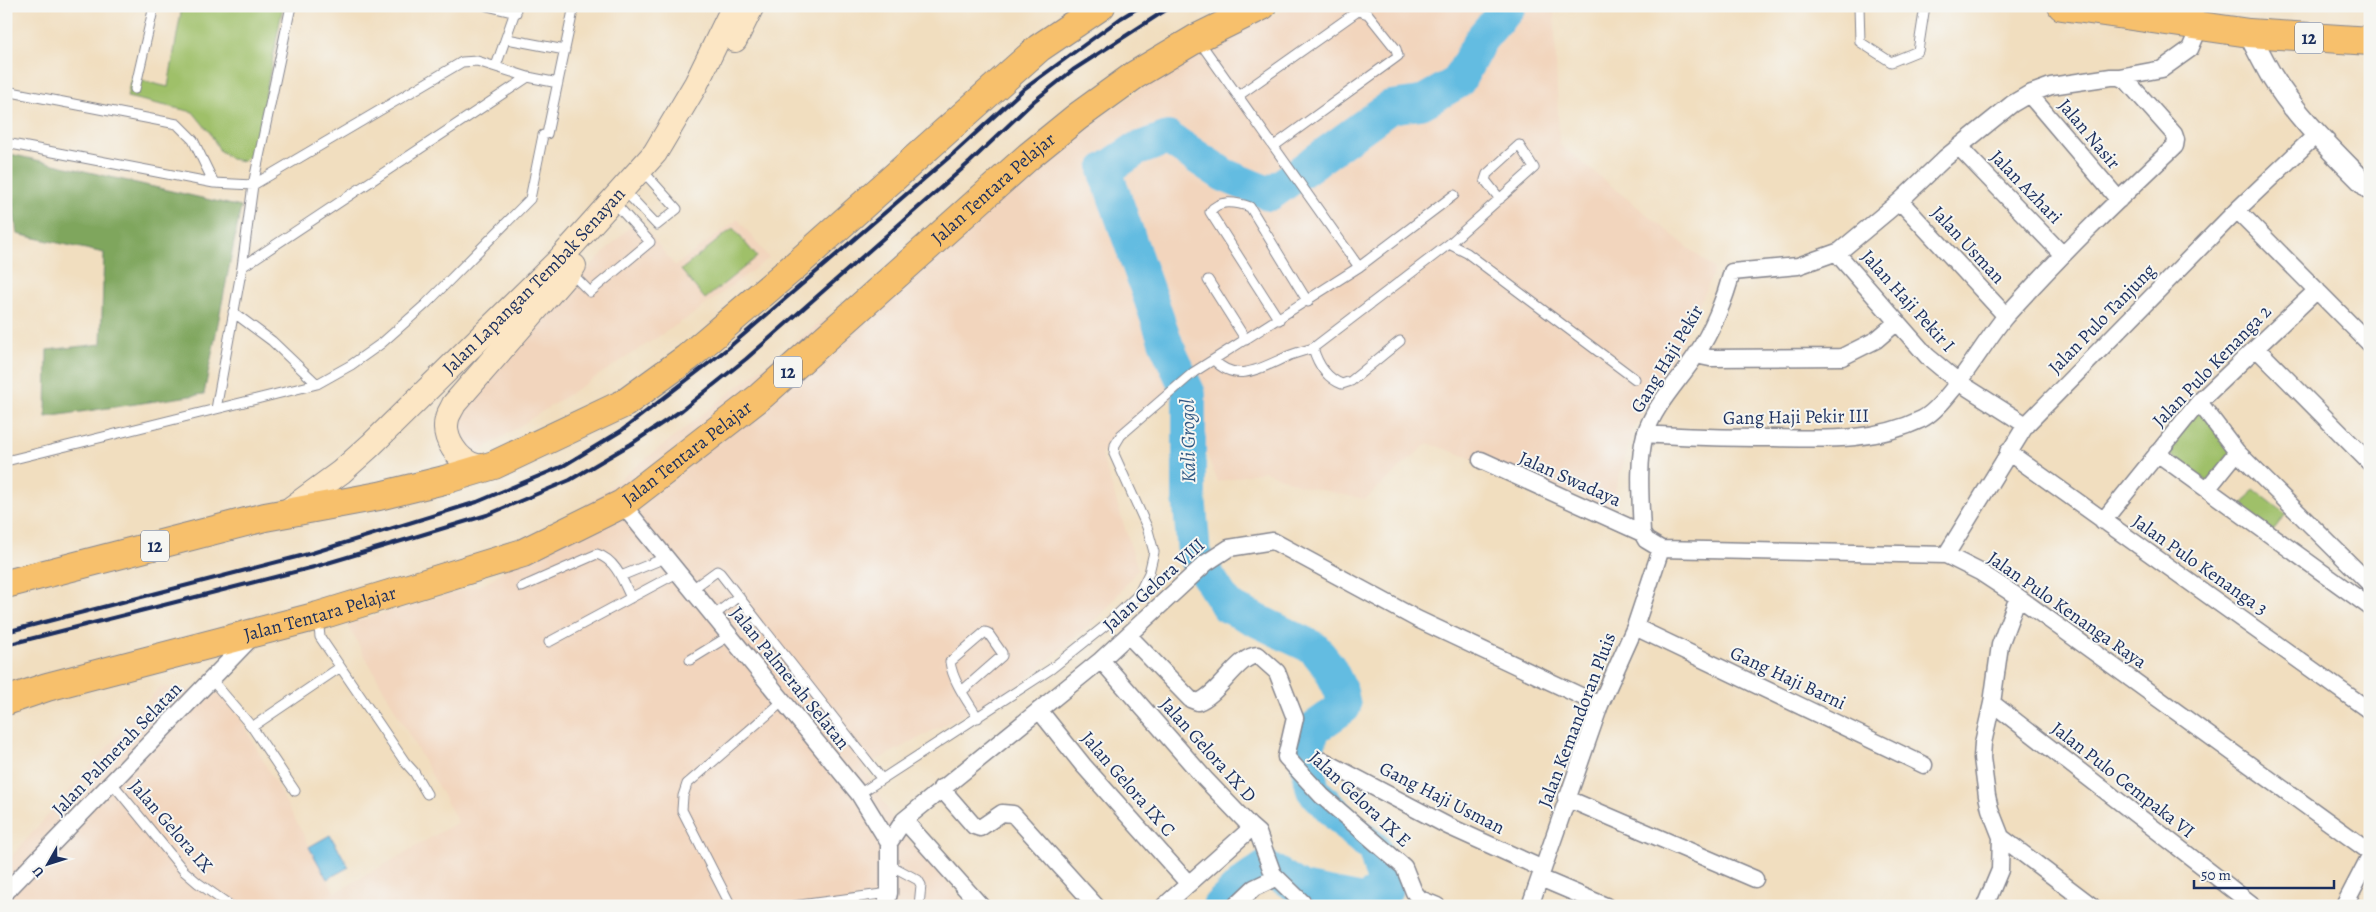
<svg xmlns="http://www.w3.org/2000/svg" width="2376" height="912" font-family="Alegreya,serif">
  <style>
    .built { fill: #f2d5bd }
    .green { fill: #9fc069; stroke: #5d7864 }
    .forest { fill: #7fa65d; stroke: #4d6a5e }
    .water { fill: #64bce1; stroke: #4076a0 }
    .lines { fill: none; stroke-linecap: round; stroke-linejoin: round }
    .river { stroke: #64bce1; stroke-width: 34 }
    .service-casing { stroke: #86868e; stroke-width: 11 }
    .minor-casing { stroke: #86868e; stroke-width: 19 }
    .tertiary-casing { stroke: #86868e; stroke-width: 24 }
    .secondary-casing { stroke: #86868e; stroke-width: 26 }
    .trunk-casing { stroke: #86868e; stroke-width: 30 }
    .service { stroke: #fff; stroke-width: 9 }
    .minor { stroke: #fff; stroke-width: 16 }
    .tertiary { stroke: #fff; stroke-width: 21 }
    .secondary { stroke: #fce6c4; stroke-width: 24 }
    .trunk { stroke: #f7c06c; stroke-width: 28 }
    .rail { stroke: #1b2f5e; stroke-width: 4 }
    .labels { text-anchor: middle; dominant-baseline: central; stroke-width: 4; stroke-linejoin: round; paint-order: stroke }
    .shield { fill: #f6f6f2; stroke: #5d6b8a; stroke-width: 1 }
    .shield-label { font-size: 18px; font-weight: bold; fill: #1b2f5e }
    .street-label { font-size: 19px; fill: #1b2f5e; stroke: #f6f6f2 }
    .water-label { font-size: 20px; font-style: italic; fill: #315985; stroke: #f6f6f2 }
  </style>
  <rect width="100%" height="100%" fill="#f6f6f2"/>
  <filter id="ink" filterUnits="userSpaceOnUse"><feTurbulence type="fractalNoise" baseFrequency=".02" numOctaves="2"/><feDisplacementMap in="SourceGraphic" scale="10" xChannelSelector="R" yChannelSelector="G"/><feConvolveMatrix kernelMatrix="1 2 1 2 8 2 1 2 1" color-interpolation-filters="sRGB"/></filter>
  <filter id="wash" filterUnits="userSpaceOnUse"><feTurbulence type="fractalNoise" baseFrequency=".0096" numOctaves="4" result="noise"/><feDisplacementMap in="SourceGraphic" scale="20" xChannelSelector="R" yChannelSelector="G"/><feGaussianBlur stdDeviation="1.12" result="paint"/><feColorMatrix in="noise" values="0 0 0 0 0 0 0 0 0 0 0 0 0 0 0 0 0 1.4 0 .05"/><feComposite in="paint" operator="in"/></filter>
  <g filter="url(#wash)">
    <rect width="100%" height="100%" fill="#f1debf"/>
    <path class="built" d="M1295,6H1554L1559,144L1715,269L1684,337L1633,431L1610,508L1428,443L1365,499L1302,486L1265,471L1218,482L1180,391L1101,453L1138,569L1104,612L1023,683L864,767L899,830L968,906H6V863L160,687L227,694L335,893L458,822L347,624L487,583L823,320L883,288L1092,123L1211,40Z
      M638,219L675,266L738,219L769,258L695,313L476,454L441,413Z"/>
    <path class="green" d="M182,6H283L254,153L243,161L231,159L220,151L210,133L193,112L127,97L131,78L168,87Z
      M733,228L757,257L705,299L681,270Z
      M2199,408L2231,452L2208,482L2162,448Z
      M2254,489L2286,514L2271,533L2240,508Z"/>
    <path class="forest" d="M6,153L241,207L204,394L46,417L47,350L101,344L104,253L17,234L11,189H6Z"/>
    <path class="water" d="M330,835L349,867L327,879L309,847Z"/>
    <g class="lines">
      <path class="river" d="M1219,906L1242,884L1266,867L1302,889L1363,901L1386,889L1374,848L1353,831L1313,790L1305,755L1314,728L1344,707L1341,691L1329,667L1314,648L1227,606L1194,554L1189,495V394L1167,346L1105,170L1135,150L1168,138L1224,175L1270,194L1390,107L1421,103L1458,82L1481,39L1509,6"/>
    </g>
  </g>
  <g filter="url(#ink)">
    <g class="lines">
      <g class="service-casing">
        <path id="service" d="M487,6L516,13
          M1859,6L1860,42L1891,62L1918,51L1925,6
          M507,39L565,50
          M1199,41L1359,267
          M496,66L517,6
          M135,89L154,6
          M6,91L177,124L193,140L214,183
          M1238,96L1358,11L1368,14L1396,49L1398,56L1394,59L1274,146
          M6,143L214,183L253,185L462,62L477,61L528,77L558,83
          M623,189L657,225L677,209L641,169
          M1449,244L1534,168L1519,145L1487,174L1485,180L1500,199
          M242,267L528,77
          M569,271L590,292L650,242L613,201
          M1208,280L1246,340
          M233,312L272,341L317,384
          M1279,320L1210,212C1218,199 1237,202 1250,207L1308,302
          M1313,348C1318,365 1326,378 1342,384L1351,381L1400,341
          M1214,360C1236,384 1261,368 1286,357C1294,353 1304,351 1313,348L1449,244L1467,253L1635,379
          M216,409L242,267L253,185L291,6
          M6,461L317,384L351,365L382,343L426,304L530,199L543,135L547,134L574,6
          M621,576L665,558
          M522,587L597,554C616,560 623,581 631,598
          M691,590L717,571L720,573L881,778
          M713,616L739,596
          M318,618L320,637L405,762L414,772L427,794
          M549,642L677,573
          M690,660L729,636
          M211,679L252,727L295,791
          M962,691L1002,656V653L988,633L985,632L950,662C953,682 967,700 978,718
          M252,727L339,668
          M113,784L184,871L198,883L231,906
          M859,794L1051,669L1106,625L1138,595L1149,573L1154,552L1147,527L1114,454L1115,445L1121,435L1194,372L1359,267L1454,195
          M890,865L918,880L921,885L919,906
          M731,906L682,810L683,796L687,784L782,702
          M793,906L889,893"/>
      </g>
      <g class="minor-casing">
        <path id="minor" d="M2119,77L2162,69L2190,49L2200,26
          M2029,94L2119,200
          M1959,147L2063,255
          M1900,201L2006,316
          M2237,210L2370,344
          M1840,251L1841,258L1927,356L1957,381L2026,425
          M2256,348L2370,463
          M1696,355L1710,358L1842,357L1876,340L1896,323
          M2199,402L2237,452L2370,584
          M1645,434C1688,437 1731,438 1774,438C1824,439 1875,442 1922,419C1947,407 1984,342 2005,317C2058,257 2117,201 2175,146L2176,140L2174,134L2127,81L2119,77H2111L2051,86L2029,94L2012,104L1945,158L1900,201L1840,251L1798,266L1732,272C1725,299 1712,331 1696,355C1680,380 1654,405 1645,435C1637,463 1641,504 1642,533L1646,540L1661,549L1946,555L1980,572L2018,597L2370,852
          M2008,452L2370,711
          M2157,453L2370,607
          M1481,460L1642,533
          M2208,488L2237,452
          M622,504L859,794L889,843V893L886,906
          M2103,521L2199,402L2317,290
          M1946,555L2026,425L2237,210L2317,134
          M1635,627L1924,765
          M1128,635L1190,699L1198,702C1220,694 1237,656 1258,655L1277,672L1295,718L1286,757L1322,796L1404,867L1414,892L1420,899L1437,906
          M1101,660L1205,779L1250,826L1247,832L1164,906
          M1992,703L2254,906
          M1039,710L1083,765L1188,883
          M1324,761L1448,826L1543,869
          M941,788L974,826L980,828L1002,813L1013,814L1096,906
          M1566,798L1755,879
          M904,820L981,906
          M1250,826L1258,833L1273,874L1306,906
          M2001,837L2092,906
          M889,843L904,820L1101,660L1206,563L1229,548L1273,541L1417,619L1600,705
          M1540,878L1606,906
          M6,892L253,636
          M1235,906L1254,888L1275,878
          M1530,906L1600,705L1635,627L1661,549
          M1985,906L2000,870L2001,837L1990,809L1987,796L1982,758L1983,743L1992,703L2000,645L2018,597
          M2344,906L2370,856"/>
      </g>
      <g class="tertiary-casing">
        <path id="tertiary" d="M2249,33C2256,47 2263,61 2271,75C2297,118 2335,153 2370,189"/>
      </g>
      <g class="secondary-casing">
        <g id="secondary">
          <path d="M735,40L752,6"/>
          <path d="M493,465C488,465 482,467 477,466C458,462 442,438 447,419C448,414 452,409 454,404L574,266"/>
          <path id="s1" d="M285,513L341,472L371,445L559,260L655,153L696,84L734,6"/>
        </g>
      </g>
      <g class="trunk-casing">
        <g id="trunk">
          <path d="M2062,6L2249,33L2370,41"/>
          <path d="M6,584L265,517L379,496L444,480L494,465L625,403L687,358L797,264L1039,48L1101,6"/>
          <path id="s2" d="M6,701L47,687L318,616L523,553L622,504L761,396L1029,156L1077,117L1135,75L1197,38L1262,6"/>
        </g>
      </g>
      <use href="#service" class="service"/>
      <use href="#minor" class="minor"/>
      <use href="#tertiary" class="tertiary"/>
      <use href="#secondary" class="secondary"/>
      <use href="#trunk" class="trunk"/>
      <path class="rail" d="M6,632L312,553L477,502L563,466L621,431L727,349L954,153L1024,89L1121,18L1141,6
        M6,645L314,567L408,539L487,515L570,480L631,444L682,410L746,359L970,162L1034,101L1073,70L1172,6"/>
    </g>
  </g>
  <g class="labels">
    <g class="shield">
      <rect x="2295" y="22.5" width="28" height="31" rx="4"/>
      <rect x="774" y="356.5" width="28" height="31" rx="4"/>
      <rect x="141" y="530.5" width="28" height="31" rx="4"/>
    </g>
    <g class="shield-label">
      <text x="2309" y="38">12</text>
      <text x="788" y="372">12</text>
      <text x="155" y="546">12</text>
    </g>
    <g class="street-label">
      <text transform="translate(2089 134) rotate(50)">Jalan Nasir</text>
      <text transform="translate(2026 187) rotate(46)">Jalan Azhari</text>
      <text stroke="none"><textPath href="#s2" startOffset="1136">Jalan Tentara Pelajar</textPath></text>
      <text transform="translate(1968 245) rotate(47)">Jalan Usman</text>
      <text stroke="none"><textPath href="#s1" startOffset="341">Jalan Lapangan Tembak Senayan</textPath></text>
      <text transform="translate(1908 301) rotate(48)">Jalan Haji Pekir I</text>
      <text transform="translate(2102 319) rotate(-46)">Jalan Pulo Tanjung</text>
      <text transform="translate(1667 359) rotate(-59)">Gang Haji Pekir</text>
      <text transform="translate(2212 366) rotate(-46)">Jalan Pulo Kenanga 2</text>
      <text transform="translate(1796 417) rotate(-1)">Gang Haji Pekir III</text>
      <text stroke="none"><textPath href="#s2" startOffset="731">Jalan Tentara Pelajar</textPath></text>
      <text transform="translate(1570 479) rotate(24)">Jalan Swadaya</text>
      <text transform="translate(2200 565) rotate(35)">Jalan Pulo Kenanga 3</text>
      <text transform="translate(1154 585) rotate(-42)">Jalan Gelora VIII</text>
      <text transform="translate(2067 610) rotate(35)">Jalan Pulo Kenanga Raya</text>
      <text stroke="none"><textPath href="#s2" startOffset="326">Jalan Tentara Pelajar</textPath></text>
      <text transform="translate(790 678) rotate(51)">Jalan Palmerah Selatan</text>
      <text transform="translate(1788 678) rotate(25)">Gang Haji Barni</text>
      <text transform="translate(1577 720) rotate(-69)">Jalan Kemandoran Pluis</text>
      <text transform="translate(117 749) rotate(-46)">Jalan Palmerah Selatan</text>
      <text transform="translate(1208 750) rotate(48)">Jalan Gelora IX D</text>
      <text transform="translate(2123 780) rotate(38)">Jalan Pulo Cempaka VI</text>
      <text transform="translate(1128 784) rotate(49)">Jalan Gelora IX C</text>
      <text transform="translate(1442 798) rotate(27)">Gang Haji Usman</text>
      <text transform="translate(1360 799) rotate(43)">Jalan Gelora IX E</text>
      <text transform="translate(171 826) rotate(49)">Jalan Gelora IX</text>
    </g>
    <g class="water-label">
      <text transform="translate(1188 441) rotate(-91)">Kali Grogol</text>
    </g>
  </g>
  <rect width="2376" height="912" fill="none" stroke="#f6f6f2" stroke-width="25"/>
  <g transform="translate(48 864) rotate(231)" stroke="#f6f6f2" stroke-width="4" paint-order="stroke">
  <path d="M0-4L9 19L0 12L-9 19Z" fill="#1b2f5e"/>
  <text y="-8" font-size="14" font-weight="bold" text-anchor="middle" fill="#1b2f5e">U</text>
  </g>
  <path d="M2194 880v8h140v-8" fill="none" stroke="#1b2f5e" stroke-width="2.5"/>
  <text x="2201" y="880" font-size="15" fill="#1b2f5e" stroke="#f6f6f2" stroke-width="4" paint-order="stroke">50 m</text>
</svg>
